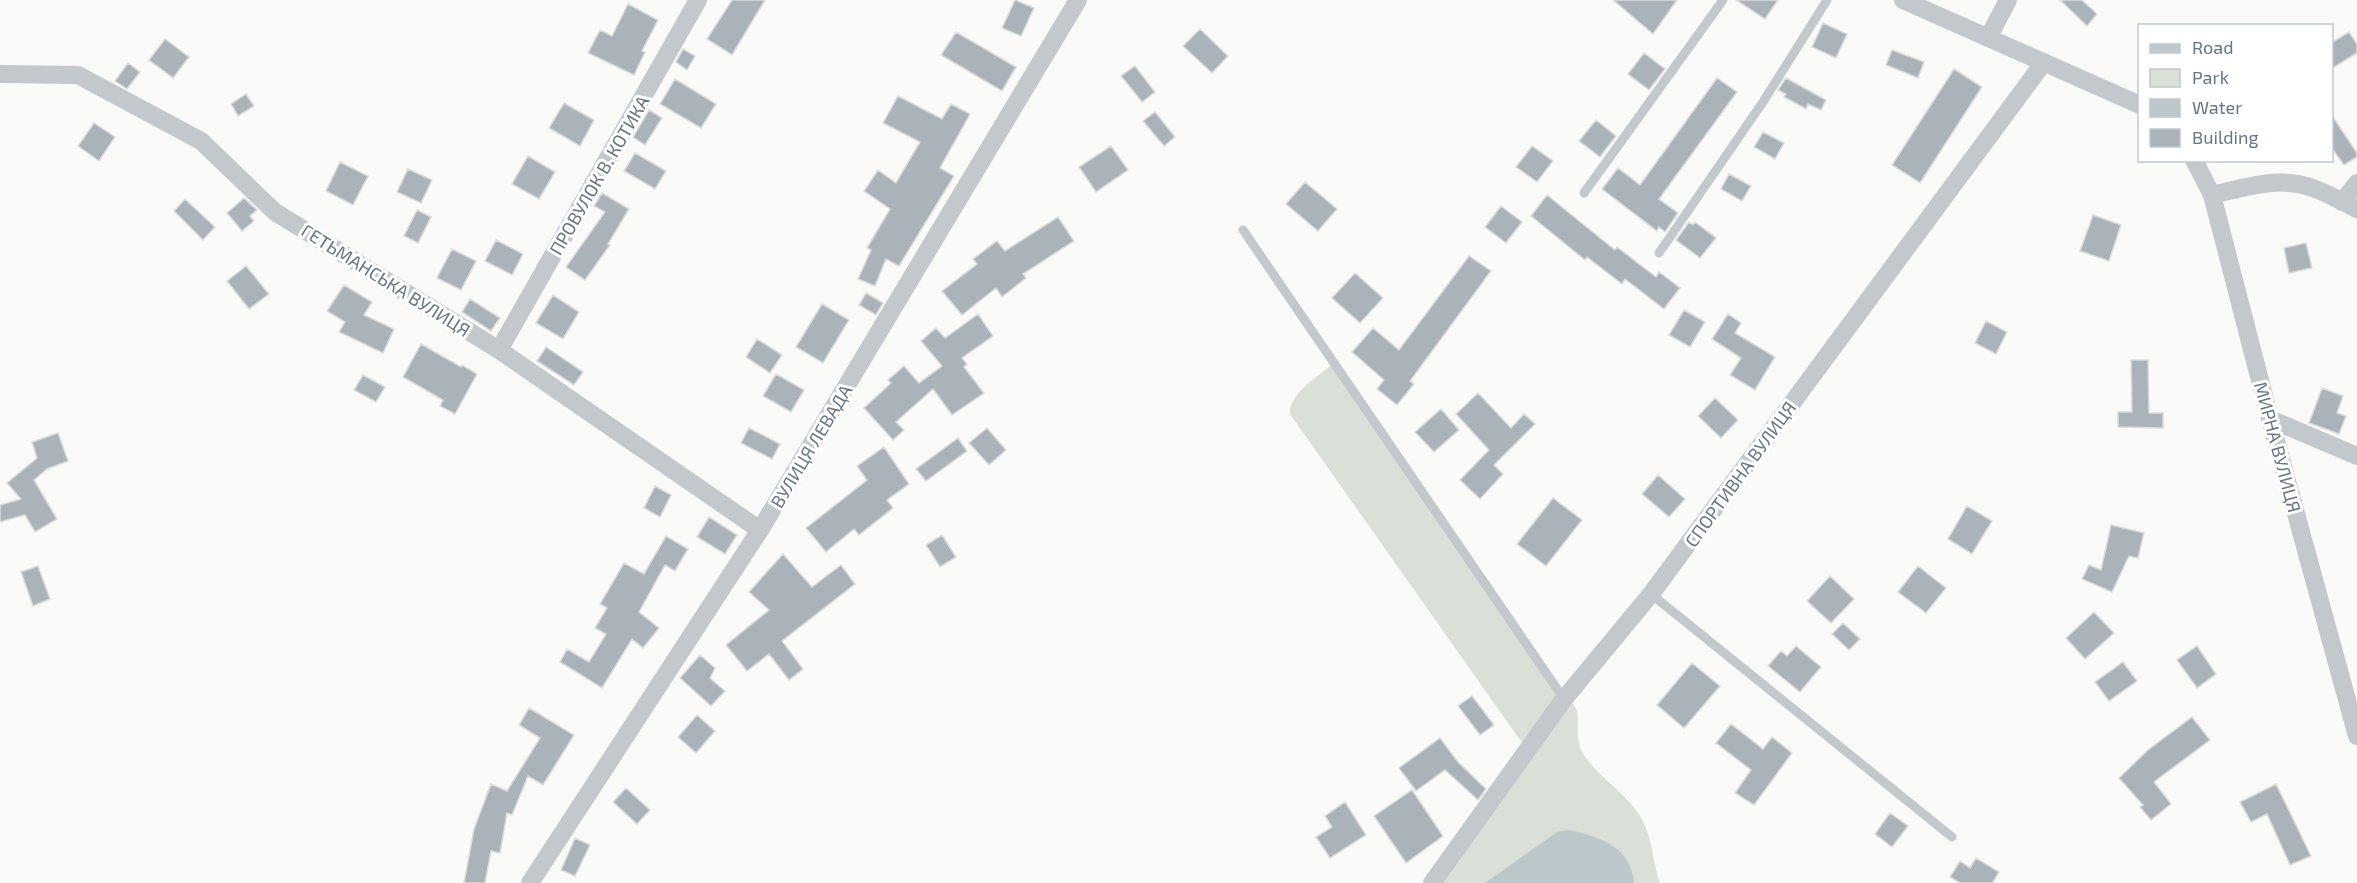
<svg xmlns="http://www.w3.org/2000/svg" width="2357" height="883" font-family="'Exo 2',sans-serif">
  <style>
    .green { fill: #dadfd7 }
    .water { fill: #bbc7cb }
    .building { fill: #aab3b9; stroke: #dcdcda; stroke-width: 1.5 }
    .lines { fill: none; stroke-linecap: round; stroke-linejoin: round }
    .service { stroke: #c3c8cc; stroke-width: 9 }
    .minor { stroke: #c3c8cc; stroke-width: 18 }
    .labels { text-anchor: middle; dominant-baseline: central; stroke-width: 6; stroke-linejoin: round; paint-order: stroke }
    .street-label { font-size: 18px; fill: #657683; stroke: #fff }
  </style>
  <rect width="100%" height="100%" fill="#fafaf8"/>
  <path class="green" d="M1334,363L1577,710C1579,722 1576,735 1580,747C1589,771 1625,791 1640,816C1653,837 1652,861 1660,883H1432L1527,750L1290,414C1289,393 1319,376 1334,363Z"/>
  <path class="water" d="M1569,830C1601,837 1631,847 1634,883H1485L1557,832Z"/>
  <path class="building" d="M732,0H765L732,55L707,39Z
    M1015,0L1034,8L1021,36L1002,28Z
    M1613,0H1677L1653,34Z
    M1736,0H1778L1765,19Z
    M2060,0H2082L2097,14L2087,26Z
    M628,4L658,20L642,51L645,52L634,75L588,53L600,30L612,36Z
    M1823,23L1847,34L1836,58L1812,47Z
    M1200,29L1228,56L1212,73L1183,46Z
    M956,32L1016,67L1002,91L941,55Z
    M2349,32L2357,44V53L2331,69V43Z
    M165,39L189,57L173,78L149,60Z
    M683,49L695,56L687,70L676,62Z
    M1892,50L1924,62L1918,78L1886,65Z
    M1644,53L1665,69L1649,90L1628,74Z
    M128,63L140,72L127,89L115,81Z
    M1135,66L1155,92L1142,102L1121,76Z
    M1954,69L1982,87L1920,183L1892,165Z
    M1717,78L1737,92L1659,199L1678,213L1665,232L1659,227L1657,231L1602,189L1618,168L1640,185Z
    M1786,78L1826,100L1821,110L1808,104L1806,109L1784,97L1786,94L1778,90Z
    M675,79L716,104L701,128L660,104Z
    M246,94L254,106L238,116L231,104Z
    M898,96L942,119L951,104L970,114L940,168L954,176L899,266L886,259L875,286L858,279L871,250L867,248L890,209L864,191L878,170L896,183L920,142L883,123Z
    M564,103L594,120L580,146L549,128Z
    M649,110L662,118L645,145L633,137Z
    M1155,112L1175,137L1164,146L1143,121Z
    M2331,114L2357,153V157L2344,165L2331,147Z
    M1596,120L1616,136L1600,157L1579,141Z
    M94,123L115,137L99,161L78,146Z
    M1763,132L1784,143L1775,159L1754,147Z
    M1111,146L1128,170L1096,192L1079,167Z
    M1532,146L1553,161L1537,182L1516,167Z
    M635,153L666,171L655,189L624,171Z
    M528,156L555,172L539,199L512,184Z
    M340,162L368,176L353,205L326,191Z
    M408,169L432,180L421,203L397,192Z
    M1729,174L1751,186L1742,201L1721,189Z
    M1305,182L1337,209L1318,231L1286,204Z
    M602,193L629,209L608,244L610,245L585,280L566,267L605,212L594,206Z
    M1547,195L1615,250L1617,247L1656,277L1659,272L1680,288L1664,309L1625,279L1622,284L1587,257L1585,260L1531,216Z
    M244,198L257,210L250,216L254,221L242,231L227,213Z
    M185,199L215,227L203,240L174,211Z
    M1501,206L1522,222L1506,243L1485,227Z
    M417,210L431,217L418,243L404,236Z
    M2093,215L2121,225L2109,261L2080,251Z
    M1058,217L1074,241L1023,274L1026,278L1002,297L996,288L962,315L942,291L977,264L973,259L997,241L1005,251Z
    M1689,222L1693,225L1695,222L1716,238L1700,258L1676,240Z
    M496,240L523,254L512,275L485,261Z
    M2306,243L2312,268L2289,273L2284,248Z
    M452,249L476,261L461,290L437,278Z
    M1469,256L1491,271L1410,381L1414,384L1397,405L1377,389L1384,380L1352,352L1373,328L1399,350Z
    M246,266L269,294L249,309L227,281Z
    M1355,273L1383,298L1360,323L1332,298Z
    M344,285L372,302L364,315L394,329L383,353L339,332L345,322L327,311Z
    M866,293L883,303L876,315L859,305Z
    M553,295L579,312L563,339L536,323Z
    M470,299L500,318L491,331L462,312Z
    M822,304L849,320L823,363L796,347Z
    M1684,310L1705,322L1690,347L1669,335Z
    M978,314L993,336L962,358L967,364L964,367L984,393L952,415L933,389L896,422L904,430L893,440L864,408L891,383L888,380L904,366L919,383L942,366L921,341L936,328L945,338Z
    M1728,314L1741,323L1735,333L1775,357L1755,390L1730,375L1741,358L1712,339Z
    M1986,321L2007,332L1996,354L1975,343Z
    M757,339L782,355L770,373L746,357Z
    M421,344L461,367L462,365L477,374L455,414L440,406L443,400L403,377Z
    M546,347L583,372L574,385L537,361Z
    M2131,360H2148L2149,413H2163V428L2118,427V412H2132Z
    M776,374L804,390L791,412L763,396Z
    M363,375L385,387L376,402L354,390Z
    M2322,388L2343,396L2337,413L2346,416L2339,434L2309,423Z
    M1478,393L1511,428L1524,414L1535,424L1494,465L1503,474L1480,499L1460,480L1489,450L1456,414Z
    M1715,398L1738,420L1721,438L1698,416Z
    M1441,409L1459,430L1434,452L1415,432Z
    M749,428L780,444L772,459L741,443Z
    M987,428L1006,450L989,465L969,443Z
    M58,433L68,461L47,469L34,480L57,519L35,532L25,515L0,522V505L21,499L7,483L37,458L32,442Z
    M958,438L967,451L926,481L916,469Z
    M884,447L909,484L887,500L893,508L859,535L854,529L826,552L806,528L867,480L857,466Z
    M1658,475L1685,499L1669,517L1642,494Z
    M655,486L671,495L660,517L644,508Z
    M1553,498L1582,520L1546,566L1517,544Z
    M1967,506L1992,521L1972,554L1948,539Z
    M709,517L737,535L725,554L697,537Z
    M2111,525L2144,533L2138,558L2129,556L2112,592L2082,579L2089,565L2101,570Z
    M942,535L956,557L940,567L926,545Z
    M666,536L688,549L675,571L665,565L639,612L659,628L643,648L632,639L602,688L560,662L567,649L589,662L606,634L595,628L607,608L600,604L624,563L644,574Z
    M783,554L812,587L841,565L855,584L782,641L803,669L789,680L769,654L747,671L726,645L769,610L749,592Z
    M38,566L50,599L33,606L21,572Z
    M1918,566L1946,588L1926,613L1898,592Z
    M1830,576L1854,599L1831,623L1807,601Z
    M2094,612L2114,633L2085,659L2066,638Z
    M1843,623L1860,639L1849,650L1832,634Z
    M1796,646L1821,667L1800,692L1768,666L1781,651L1787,656Z
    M2197,646L2216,674L2197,688L2177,660Z
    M700,655L715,668L710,678L725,691L711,706L680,678Z
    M2123,662L2137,681L2109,701L2095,682Z
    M1692,663L1720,686L1684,728L1657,705Z
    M1472,696L1494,725L1480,735L1458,706Z
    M529,708L574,735L543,785L528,776L512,815L507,813L500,853L491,851L485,883H464L474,829L491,784L507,791L540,738L519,725Z
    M697,715L715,731L696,753L678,737Z
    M2192,717L2210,740L2154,782L2171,804L2151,820L2140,807L2143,805L2119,778L2148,750Z
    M1731,724L1763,749L1772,737L1792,753L1754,805L1735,793L1751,770L1716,743Z
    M1440,738L1458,762L1486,789L1478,800L1445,770L1416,791L1399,768Z
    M2276,784L2311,856L2290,865L2267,814L2251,822L2240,802Z
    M626,788L650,810L637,824L613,802Z
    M1412,790L1443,836L1406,863L1374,816Z
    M1345,802L1366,835L1330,858L1316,837L1332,827L1325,816Z
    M1890,813L1908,826L1892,847L1875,834Z
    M575,838L590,845L575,876L561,870Z
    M1976,858L1999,872L1993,882L1995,883H1960L1950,877L1960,861L1970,868Z"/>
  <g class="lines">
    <path class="service" d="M1584,193L1723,0
      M1243,230L1564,699
      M1659,253L1763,102L1827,0
      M1651,594L1952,837"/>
    <path class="minor" d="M1903,0L2140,105
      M1988,38L2008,0
      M0,74L78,75L201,141L275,212L499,350L760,530
      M2194,160L2212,195L2270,419L2357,736
      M2212,195C2244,188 2277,176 2310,187C2326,192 2342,202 2357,209
      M2342,202L2357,183
      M499,350L698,0
      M2270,419L2357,456
      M530,883L760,530L1078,0
      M1432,883L1564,699L1651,594L2044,62"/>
  </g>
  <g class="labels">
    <g class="street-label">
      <text transform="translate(599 175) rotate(-60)">ПРОВУЛОК В. КОТИКА</text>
      <text transform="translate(386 280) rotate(32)">ГЕТЬМАНСЬКА ВУЛИЦЯ</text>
      <text transform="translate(811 446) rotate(-59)">ВУЛИЦЯ ЛЕВАДА</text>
      <text transform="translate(2278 447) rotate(75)">МИРНА ВУЛИЦЯ</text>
      <text transform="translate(1740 474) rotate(-54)">СПОРТИВНА ВУЛИЦЯ</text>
    </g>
  </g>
  <rect x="2138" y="24" width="195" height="138" fill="#ffffff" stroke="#c1c8cd" stroke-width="1.5"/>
  <rect x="2150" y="44" width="30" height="9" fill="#c3c8cc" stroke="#c1c8cd" stroke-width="1.5"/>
  <text x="2192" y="54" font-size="18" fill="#657683">Road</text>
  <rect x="2150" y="69" width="30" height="18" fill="#dadfd7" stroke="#c1c8cd" stroke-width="1.5"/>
  <text x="2192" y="84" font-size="18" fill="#657683">Park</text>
  <rect x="2150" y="99" width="30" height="18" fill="#bbc7cb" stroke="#c1c8cd" stroke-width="1.5"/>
  <text x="2192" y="114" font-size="18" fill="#657683">Water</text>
  <rect x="2150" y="129" width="30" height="18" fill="#aab3b9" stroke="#c1c8cd" stroke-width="1.5"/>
  <text x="2192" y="144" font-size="18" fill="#657683">Building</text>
</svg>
